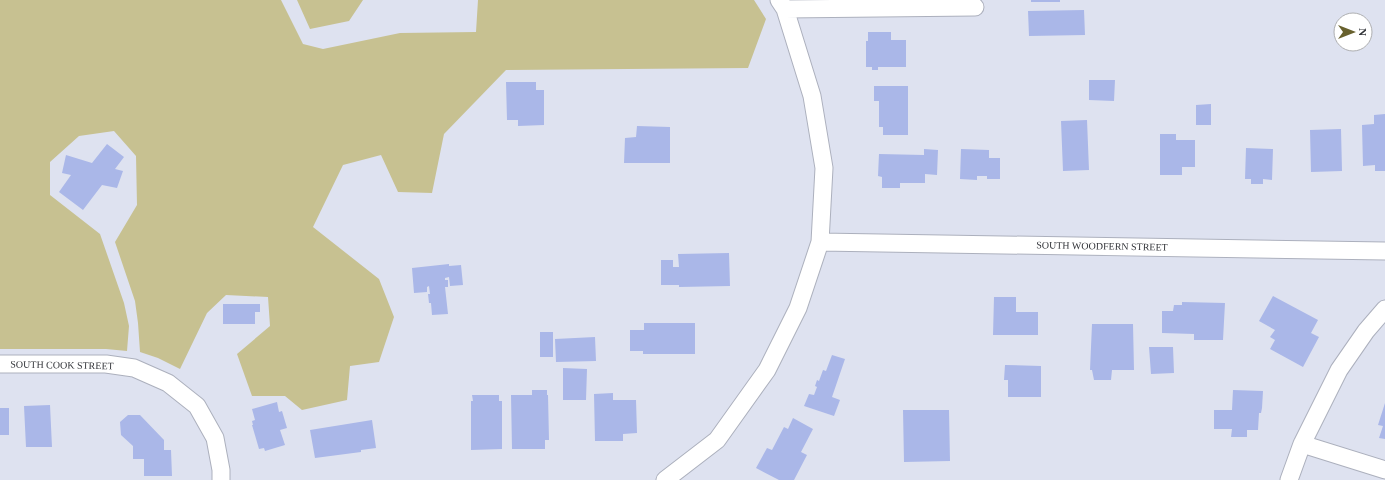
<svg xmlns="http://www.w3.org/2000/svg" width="1385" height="480" font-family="'Times New Roman',serif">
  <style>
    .green { fill: #c7c191 }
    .building { fill: #aab7e8 }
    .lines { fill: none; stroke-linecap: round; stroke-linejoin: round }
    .minor-casing { stroke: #acb0bd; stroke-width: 19 }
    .minor { stroke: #fff; stroke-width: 17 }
    .labels { text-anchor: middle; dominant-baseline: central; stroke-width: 4; stroke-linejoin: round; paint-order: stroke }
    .street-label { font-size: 10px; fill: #34363b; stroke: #fff }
  </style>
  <rect width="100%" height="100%" fill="#dee2f0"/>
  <path class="green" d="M0,0H281L303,44L323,49L400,33L476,32L478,0H754L766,19L748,68L506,70L444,134L432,193L398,192L381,155L343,165L313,227L379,279L394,317L379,362L350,366L347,400L302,410L285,396H252L237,354L270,326L268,297L226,295L207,313L180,369L158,358L140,352L138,323L135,301L115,242L137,205L136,156L114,131L79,136L50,162V195L100,234L124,303L129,326L127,351L106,349H0Z
    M297,0H363L349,21L310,29Z"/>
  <path class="building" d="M1031,0H1060V2H1031Z
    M1084,10L1085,35L1029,36L1028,11Z
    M868,32H891V40H906V67H878V70H872V67H866V41H868Z
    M1089,80H1115L1114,101L1089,100Z
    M506,82H536V90H544V125L518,126V120H507Z
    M874,86H908V135H883V127H879V101H874Z
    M1211,104V125H1196V105Z
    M1385,114V171H1375V165L1363,166L1362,125L1374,124V115Z
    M1087,120L1089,170L1063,171L1061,121Z
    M637,126L670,127V163H624L625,138L636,137Z
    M1341,129L1342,171L1311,172L1310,130Z
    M1160,134H1176V140H1195V167H1182V175H1160Z
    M107,144L124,157L115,169L123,171L117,188L102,185L83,210L59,192L71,175L62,173L66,155L92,163Z
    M1246,148L1273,149L1272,180L1263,179V184H1251V179H1245Z
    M924,149L938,150L937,175L925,174V183H900V188H882V177L878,176L879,154L924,155Z
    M961,149L989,150V158H1000V179H987V176H977V180L960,179Z
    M729,253L730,286L679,287V285H661V260H673V267H679L678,254Z
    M449,264V266L461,265L463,285L450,286L449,277L445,278V280H448V287H445L448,314L432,315L431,303H429L428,294H430L429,286L427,287V292L414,293L412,268Z
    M1273,296L1318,320L1311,333L1319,337L1303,367L1270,349L1275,340L1270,337L1275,330L1259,321Z
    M994,297H1016V312H1038V335H993Z
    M1182,302L1225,303L1223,340H1194V334L1162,333V311H1173L1174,305H1182Z
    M223,304H260V312H255V324H223Z
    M644,323H695V354H643V351H630V330H644Z
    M1092,324H1133L1134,370H1112L1111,380H1094L1092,370H1090Z
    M540,332H553V357H540Z
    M595,337L596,361L556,362L555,339Z
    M1149,347H1173L1174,373L1151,374Z
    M832,355L845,359L832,397L840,400L834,416L804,406L809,394L814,395L817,387L815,386L817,380L819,381L823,370L826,371Z
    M1005,365L1041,366V397H1008V380H1004Z
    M563,368L587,369L586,400H563Z
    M532,390H547V395H548L549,440H545V449H512L511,395H532Z
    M1233,390L1263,391L1262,408L1261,413H1259L1258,430H1247V437H1231L1232,429H1214V410H1232Z
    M613,393V400H636L637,433L623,434V441H595L594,394Z
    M472,395H499V401H502V449L471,450V401H473Z
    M277,402L279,412L282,411L287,428L280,430L285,445L265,451L264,448L259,449L252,425H253L252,421L255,420L252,409Z
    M1385,403V439L1379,438L1383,426L1378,425Z
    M50,405L52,447H26L24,406Z
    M0,408H9V435H0Z
    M903,410H949L950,461L904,462Z
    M128,415H140L164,440V450H171L172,476H144V459H133V446L121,435L120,422Z
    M793,418L813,429L801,452L807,455L794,480H779L756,468L767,448L772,450L784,427L788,429Z
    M372,420L376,448L361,450V452L315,458L310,430Z"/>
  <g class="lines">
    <g class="minor-casing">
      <path id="minor" d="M785,9L975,7
        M820,242L1385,251
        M0,364H106L134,368L168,383L197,406L215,438L221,470V480
        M1302,444L1385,470
        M665,480L717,440L767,370L798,308L820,242L824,168L812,96L785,9L779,0
        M1289,480L1302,444L1339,370L1366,331L1385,309"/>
    </g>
    <use href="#minor" class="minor"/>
  </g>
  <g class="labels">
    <g class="street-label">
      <text transform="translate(1102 246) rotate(1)">SOUTH WOODFERN STREET</text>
      <text transform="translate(62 365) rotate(1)">SOUTH COOK STREET</text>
    </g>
  </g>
  <g transform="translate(1353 32) rotate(90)"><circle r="19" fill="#ffffff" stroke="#aeafb1"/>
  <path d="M0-3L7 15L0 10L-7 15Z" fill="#68612e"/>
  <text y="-6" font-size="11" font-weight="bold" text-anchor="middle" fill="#34363b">N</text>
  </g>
</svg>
